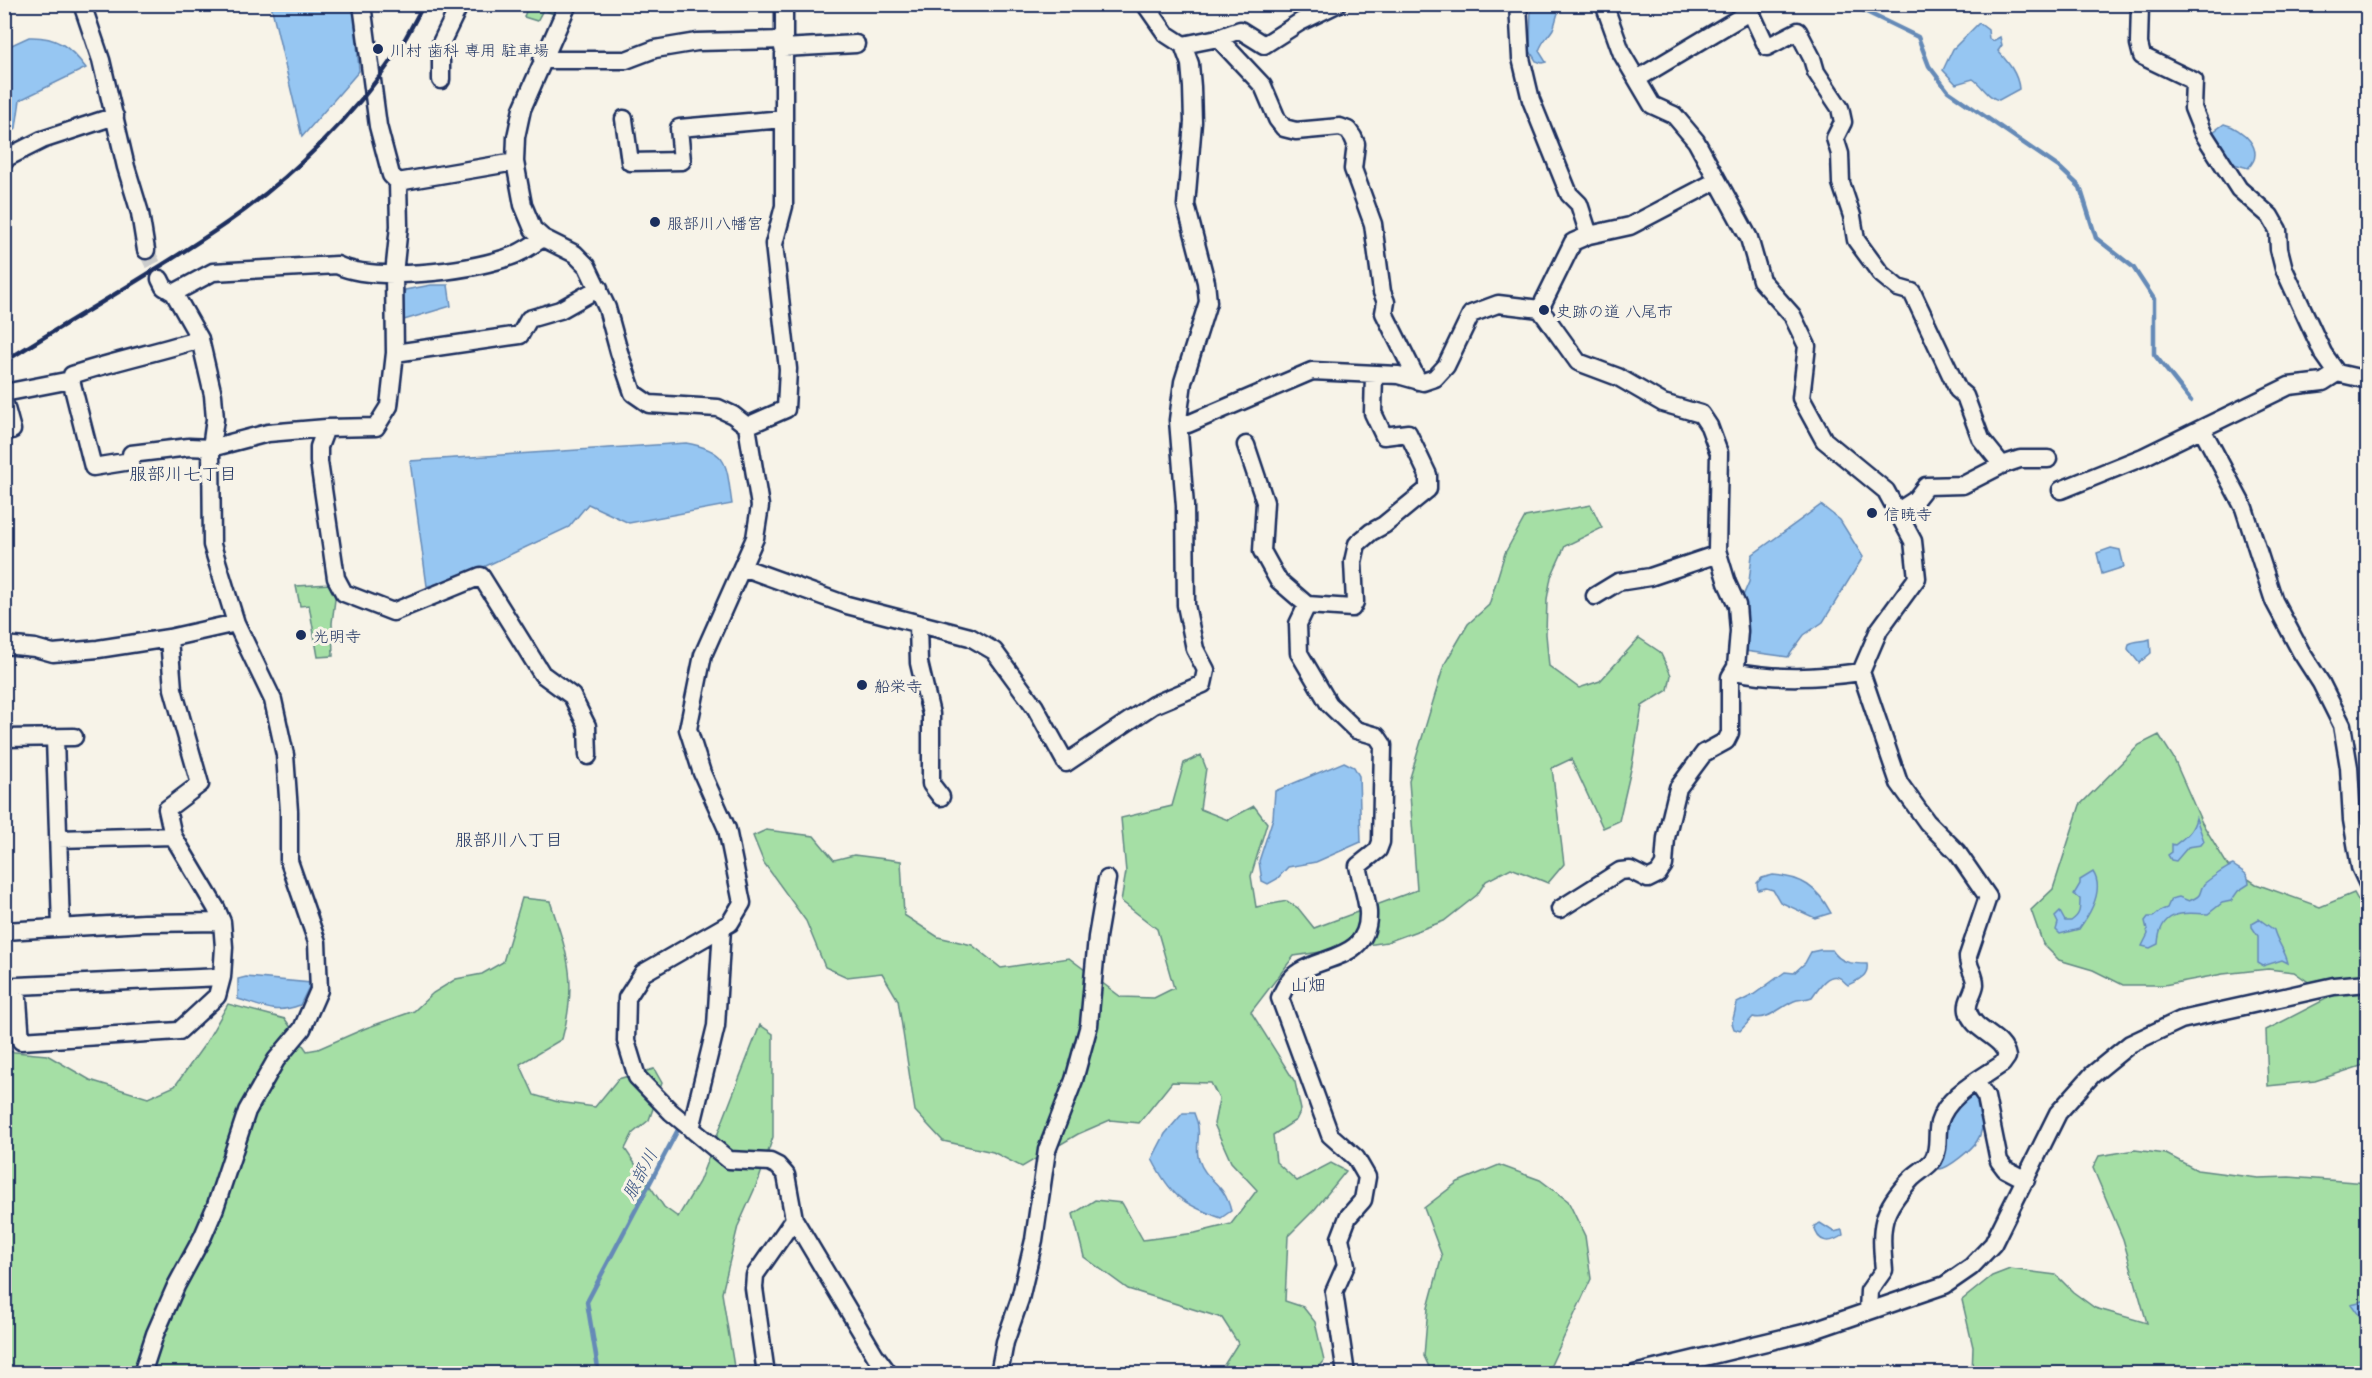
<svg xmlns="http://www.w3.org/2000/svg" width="2372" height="1378" font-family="Mali,'Klee One',sans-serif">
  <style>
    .green { fill: #a5dfa5; stroke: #608782; stroke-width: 1.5 }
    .water { fill: #96c6f2; stroke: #658ab7; stroke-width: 1.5 }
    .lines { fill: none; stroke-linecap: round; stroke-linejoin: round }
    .stream { stroke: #658ab7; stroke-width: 4.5 }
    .minor-tunnel { stroke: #cbcccc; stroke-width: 16; stroke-dasharray: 16 8; stroke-linecap: butt }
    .minor-casing { stroke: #1b2f5e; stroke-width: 21 }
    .minor { stroke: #f7f3e8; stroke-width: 16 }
    .rail { stroke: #1b2f5e; stroke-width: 4.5 }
    .poi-dot { fill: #1b2f5e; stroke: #f7f3e8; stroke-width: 2 }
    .labels { text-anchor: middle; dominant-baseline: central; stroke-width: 6; stroke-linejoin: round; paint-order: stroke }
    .poi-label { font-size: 16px; fill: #1b2f5e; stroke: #f7f3e8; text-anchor: start }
    .neighbourhood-label { font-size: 18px; fill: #1b2f5e; stroke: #f7f3e8 }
    .water-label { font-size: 18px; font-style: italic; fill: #3a5583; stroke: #f7f3e8 }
  </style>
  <rect width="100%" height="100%" fill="#f7f3e8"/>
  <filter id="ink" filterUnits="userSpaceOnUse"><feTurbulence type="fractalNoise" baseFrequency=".0167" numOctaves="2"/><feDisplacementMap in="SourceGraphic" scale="12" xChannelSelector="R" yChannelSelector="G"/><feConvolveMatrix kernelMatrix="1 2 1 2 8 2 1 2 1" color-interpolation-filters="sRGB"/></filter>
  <g filter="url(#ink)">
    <path class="green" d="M528,5V4L557,5L554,14L543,10L537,21L524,17Z
      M1591,505L1602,528L1565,546L1551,577L1547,599L1546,634L1549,666L1579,688L1600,681L1639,638L1660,652L1671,675L1668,690L1642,706L1632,765L1619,821L1603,828L1571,759L1552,768L1564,864L1548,883L1511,868L1486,881L1477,895L1444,921L1387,942L1294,956L1251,1012L1295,1082L1301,1110L1296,1120L1273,1135L1276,1162L1297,1181L1331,1163L1346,1171L1315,1209L1288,1236L1285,1301L1303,1307L1315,1322L1324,1361L1315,1373H1219L1238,1343L1222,1318L1128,1289L1084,1257L1073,1214L1095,1200L1122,1203L1143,1240L1195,1233L1231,1224L1257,1190L1231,1162L1214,1124L1219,1099L1211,1083L1172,1082L1139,1123L1110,1120L1078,1134L1022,1167L993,1152L943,1141L915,1111L898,1000L882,973L847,977L825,967L806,921L764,863L753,836L766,830L814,836L834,860L854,855L901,861L904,915L938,937L972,945L1001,968L1069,958L1121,997L1154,998L1174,988L1157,929L1121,901L1126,872L1121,818L1172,806L1184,763L1201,755L1206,768L1200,809L1228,820L1254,806L1267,823L1251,876L1256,907L1287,901L1298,908L1314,928L1417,890L1409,781L1444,665L1468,624L1489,605L1505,553L1525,517Z
      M331,584L336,592L332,623L333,656L318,657L309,605L300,606L296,586Z
      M2159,735L2173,757L2202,823L2228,866L2256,884L2320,907L2354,893L2367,916V1064L2315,1081L2268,1086L2266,1030L2330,997L2294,972L2268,969L2223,974L2164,985H2123L2093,970L2059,960L2043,944L2031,910L2053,889L2080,805L2139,745Z
      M522,898L550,901C568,956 578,981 562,1039L520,1064L534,1095L558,1102L595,1107L618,1079L654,1069L662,1083L649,1120L633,1133L625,1149L664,1207L678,1217L699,1182L760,1025L773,1034V1137L759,1179L738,1226L722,1293L735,1373H5L4,1051L47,1055L90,1080L148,1098L175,1086L205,1044L228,1004L285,1019L307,1051L318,1049L366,1028L414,1011L433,993L456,979L482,974L503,962Z
      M2135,1150L2166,1154L2197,1170L2258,1178L2289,1177L2367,1183V1373H1972L1973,1347L1962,1300L1992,1276L2010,1269L2056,1275L2073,1292L2095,1308L2147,1323L2123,1239L2093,1168L2099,1156Z
      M1499,1165L1540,1180L1568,1201L1585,1236L1591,1279L1551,1365L1552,1373H1432L1424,1356L1428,1308L1442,1256L1424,1208L1458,1182Z"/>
    <path class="water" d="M271,5H354L359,71L302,137Z
      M1531,5H1563C1556,12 1557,20 1553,29C1548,37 1542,41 1539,51L1546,62L1542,63L1536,61L1530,51Z
      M1979,23L1988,30L1989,39L1993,41L2000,37L2002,45L1998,51C2008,62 2018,74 2019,89L1999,100C1987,97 1983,86 1973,79L1956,84L1943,70L1953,49Z
      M29,37C57,36 70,47 86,68L20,100L16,128L5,140V48Z
      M2224,124C2242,128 2267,150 2248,168L2227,162L2213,136V132Z
      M431,285H448L451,306L404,320L402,299L405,290Z
      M686,443C730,451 726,465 732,504L629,523L588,504L569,527L454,581L427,586L410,461Z
      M1821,505L1840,520L1863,557L1823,622L1804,635L1788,657L1745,651L1743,596L1749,582L1752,555Z
      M2111,548L2120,550L2124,567L2102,574L2097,553Z
      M2150,639L2151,653L2139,663L2128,649L2129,644C2136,640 2143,642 2150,639Z
      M1344,762L1354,767L1359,776L1361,842L1316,862L1288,867L1277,879L1268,884L1262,881L1259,861L1273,818L1275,791Z
      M2196,818L2204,841L2201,845L2188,847L2176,861L2171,860L2168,855L2172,852V844L2175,845C2185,837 2193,832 2196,818Z
      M2233,865C2242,872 2248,871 2249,884L2238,891L2231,901L2222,903L2208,914C2181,912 2160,911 2158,944L2150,948L2142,946L2148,934L2145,921L2148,917H2153L2162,910L2167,908L2171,899L2179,897L2189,901C2205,894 2197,894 2204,884C2208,880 2227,867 2233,865Z
      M2093,872C2105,890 2090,914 2079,929L2060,934L2056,930L2058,923L2055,917L2060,912L2065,921H2071C2080,915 2080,910 2080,899L2074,894L2080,884V880Z
      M1773,875C1802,877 1817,887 1831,913L1815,918L1780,902L1773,890L1766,888L1758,890L1757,883L1762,878Z
      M2259,919L2274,930C2277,942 2285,950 2288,963L2282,960L2263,966L2258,963V936L2252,927V923Z
      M1820,950H1832C1840,963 1852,964 1867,964C1869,976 1858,980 1848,985C1845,983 1843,980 1840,978C1828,971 1817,990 1812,997C1807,999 1802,999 1797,1000C1783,1004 1768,1022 1753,1017L1740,1031L1734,1029L1732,1023L1737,1003L1753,995L1785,972L1794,973L1805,963L1811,952Z
      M246,977L311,983L300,1005C275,1015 261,1006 238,999V979Z
      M1967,1093C1985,1098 1986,1128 1977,1141C1972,1149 1949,1168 1940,1169L1936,1167L1943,1122Z
      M1183,1113H1194C1195,1117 1198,1122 1198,1127C1200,1137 1195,1150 1199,1160C1206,1182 1224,1181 1231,1211L1221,1218C1182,1204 1171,1196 1152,1159L1165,1134Z
      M1820,1223L1834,1232L1842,1230L1843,1235C1830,1244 1818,1244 1814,1226Z
      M2367,1300V1330L2364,1329L2366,1325L2351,1304Z"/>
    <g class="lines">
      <path class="stream" d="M1850,4L1918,37L1929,66L1948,91L2060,168L2080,187L2096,238L2133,267L2154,299V354L2191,401
        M599,1374L587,1302L681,1124"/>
      <path class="minor-tunnel" d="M146,250L160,279"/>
      <g class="minor-casing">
        <path id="minor" d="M82,4L101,60L126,167L140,213L146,250
          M362,4L378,126L391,175L398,182L515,162
          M568,4L522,109L516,137L515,162L523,205L533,229L543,238L575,254L587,266L607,308L619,352L633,393L649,404L718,408L733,415L747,426L760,506L755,538L703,655L688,729L702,773L727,829L742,903L730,923L643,973L627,998L626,1041L637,1077L671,1112L729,1160L770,1162L778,1166L786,1175L794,1219L875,1355L889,1374
          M1518,4L1521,58L1531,100L1569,194L1579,204L1589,235
          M1604,4L1622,54L1652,105L1674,115L1696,141L1749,238L1761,280L1792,315L1807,346L1801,398L1824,440L1886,491L1913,541L1917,578L1879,630L1861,672L1899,783L1927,822L1957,852L1988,897L1968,956C1967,967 1975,973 1975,984C1974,993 1966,1001 1968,1011C1973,1032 2004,1036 2007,1057L2002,1064C1979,1080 1947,1095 1939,1123C1936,1135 1940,1149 1933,1160C1928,1167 1918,1172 1912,1178C1880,1212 1880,1225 1884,1270L1869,1291L1868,1311
          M1747,4L1767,47L1798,31L1812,58L1816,72L1840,108L1843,122L1835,138L1840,154L1841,183L1852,216L1856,240L1881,274L1898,288L1912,292L1958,390L1965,396L1981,439L2002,465
          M2140,4L2139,44L2142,56L2194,81L2193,108L2203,133L2239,189L2270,216L2278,230L2279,249L2284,269L2323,353L2337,373L2368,380
          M1218,38L1263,86L1277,119L1284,128L1296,131L1340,127L1348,130L1353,137L1356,144L1353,169L1373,224L1382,292L1386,302L1384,313L1418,381
          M1183,45L1218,38L1240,30L1264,45L1300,22L1337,4
          M783,48L856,44
          M542,60H626L655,49L697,42L784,40
          M1637,79L1751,11
          M441,80V43L460,4
          M624,119L630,162L682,161L679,128L783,119
          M4,162L8,157L42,140L115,116
          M398,182L399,226L394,274L395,353L389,406L376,427L326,428L319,447V462L336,578L344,593L393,612L481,576L542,674L572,696L587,726L588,756
          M174,293L213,272L337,265C375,283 466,271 506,258C520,254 531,246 543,238
          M1540,309L1573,242L1589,235L1630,226L1716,181
          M395,353L520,335L529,319L560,310L599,288
          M71,380L72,375C114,361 158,352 200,339
          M4,393L71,380L93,467L131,461V454L189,447L211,448L268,433L326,428
          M4,401L12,430
          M1178,420L1188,424L1312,371L1398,375L1423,382L1435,378L1446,366L1471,314L1498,304L1540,309L1578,362L1618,377L1663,403L1701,414L1709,426L1719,453L1717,550L1727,583L1737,605L1739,631L1736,667L1730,677V733L1726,741L1704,753L1678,788L1666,838L1664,865L1658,874L1648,879L1630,870L1620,871L1560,909
          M747,426L786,409L788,369L774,244L784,206V4
          M2202,429L2244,508L2274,601L2301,652L2321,683L2342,725L2349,767L2352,820L2360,867L2368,884
          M1246,445L1265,502L1262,551L1278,580L1307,605
          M2061,490L2143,457L2289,386L2323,382L2337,373
          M1898,511L1915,500L1926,486L1963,485L2002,465L2020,459H2048
          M742,567L847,605L970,637L994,651L1035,707L1066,763L1153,705L1203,684L1206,670L1195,649L1186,605L1185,506L1178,420L1183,382L1208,302L1206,282L1186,205L1193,122L1192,87L1190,64L1183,45L1166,34L1145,4
          M1595,596L1618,582L1650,577L1718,554
          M918,624L919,663L931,714V784L941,797
          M4,645L35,648L53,653L98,649L169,638L236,623
          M1734,671C1777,680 1817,678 1861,672
          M4,738L74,737
          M55,738L61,927
          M58,839L173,836
          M4,931L144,923L222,922L216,908L173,836L167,809L200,784L173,689L169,638
          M17,986L222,977
          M4,987L17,986L21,1041L179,1031L217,996L222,977L224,947L222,922
          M1976,1082L1986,1097L1999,1161L2005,1169L2026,1180
          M691,1129L716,1026L722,928
          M142,1374L155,1334L176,1286L203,1236L215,1208L247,1111L276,1060L302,1029L319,990L317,942L289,861V811L285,755L273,700L236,623L212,545L211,448L215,419L213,395L200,339L174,293L164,287L160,279
          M766,1374L754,1288L755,1275L794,1219
          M999,1374L1005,1342L1020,1299L1034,1240L1047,1150L1074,1080L1089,1025L1097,937L1107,879
          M1346,1374L1334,1292L1346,1265L1340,1238L1348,1217L1363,1200L1367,1177L1356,1158L1330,1135L1280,998C1284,988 1289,978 1299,972C1325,955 1370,959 1368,912C1367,897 1361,881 1358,866L1378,850L1381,842L1383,745L1377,736L1356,730L1329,704L1299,653L1298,624L1307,605L1352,608L1355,602L1353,562L1357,544L1371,532L1384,525L1428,489V475L1408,433L1384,436L1373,413L1374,374
          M1634,1374L1808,1332L1945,1285L1971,1267L1993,1244L2058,1113L2092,1075L2130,1044L2181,1020L2334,986L2368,983"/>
      </g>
      <use href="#minor" class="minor"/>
      <path class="rail" d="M4,362C78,315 156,272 228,222C290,179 355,115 397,52C407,37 415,20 424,4"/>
    </g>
  </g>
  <g class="poi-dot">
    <circle cx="378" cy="49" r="6"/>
    <circle cx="655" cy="222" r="6"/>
    <circle cx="1544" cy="310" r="6"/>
    <circle cx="1872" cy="513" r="6"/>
    <circle cx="301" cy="635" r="6"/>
    <circle cx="862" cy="685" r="6"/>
  </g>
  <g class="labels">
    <g class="poi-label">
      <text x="390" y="49">川村 歯科 専用 駐車場</text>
      <text x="667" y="222">服部川八幡宮</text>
      <text x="1556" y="310">史跡の道 八尾市</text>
      <text x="1884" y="513">信暁寺</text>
      <text x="313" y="635">光明寺</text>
      <text x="874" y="685">船栄寺</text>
    </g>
    <g class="neighbourhood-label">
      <text x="183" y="473">服部川七丁目</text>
      <text x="509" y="839">服部川八丁目</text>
      <text x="1308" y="984">山畑</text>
    </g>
    <g class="water-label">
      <text transform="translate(639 1174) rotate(-62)">服部川</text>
    </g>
  </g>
  <rect width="2372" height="1378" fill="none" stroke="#f7f3e8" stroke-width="24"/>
  <rect x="12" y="12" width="2348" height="1354" fill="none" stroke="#1b2f5e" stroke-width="2" filter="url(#ink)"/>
</svg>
